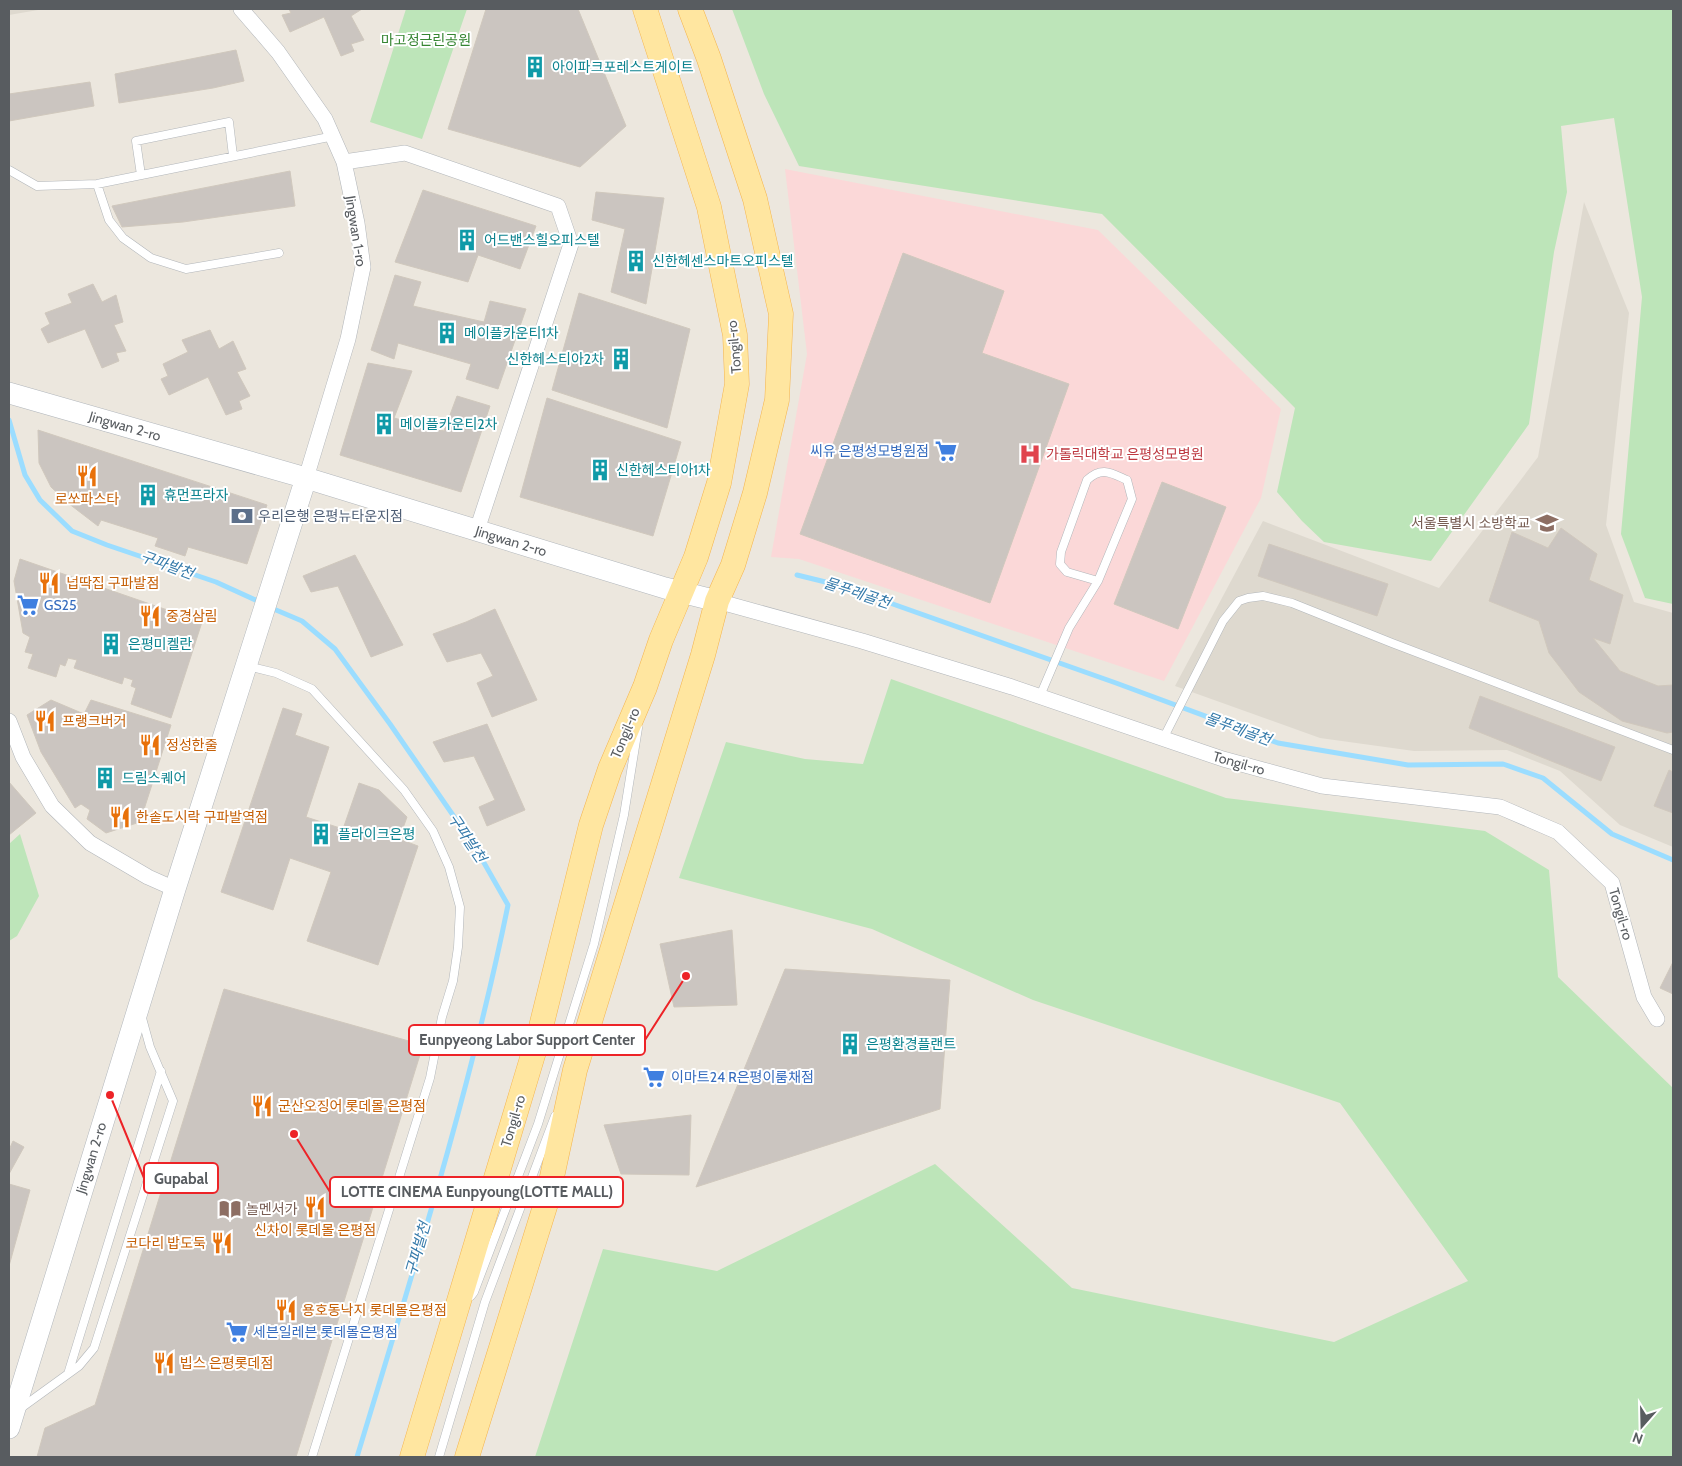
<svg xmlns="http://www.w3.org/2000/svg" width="1682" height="1466" font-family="Cabin,'Noto Sans KR',sans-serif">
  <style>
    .education { fill: #ded9cf }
    .medical { fill: #fbd8d8 }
    .green { fill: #bde5b9 }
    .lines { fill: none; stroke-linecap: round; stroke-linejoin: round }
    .stream { stroke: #9bddff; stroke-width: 5 }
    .building { fill: #cbc5c0; stroke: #d0c8bd }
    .lane-casing { stroke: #b2b6ba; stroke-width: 9 }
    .street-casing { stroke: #b2b6ba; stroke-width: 16 }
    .secondary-casing { stroke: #b2b7bc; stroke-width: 22 }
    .primary-casing { stroke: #f5b54e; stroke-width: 25 }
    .lane { stroke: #fff; stroke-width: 8 }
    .street { stroke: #fff; stroke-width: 15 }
    .secondary { stroke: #fff; stroke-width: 21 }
    .primary { stroke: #ffe6a0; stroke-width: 24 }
    .labels { text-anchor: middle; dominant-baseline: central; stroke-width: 4; stroke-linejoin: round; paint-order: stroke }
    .park-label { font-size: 14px; fill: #368532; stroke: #fff }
    .culture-label { font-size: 14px; fill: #0d838f; stroke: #fff; text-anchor: start }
    .street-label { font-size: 14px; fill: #585c60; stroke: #fff }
    .shop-label { font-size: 14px; fill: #366cbe; stroke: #fff; text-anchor: start }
    .health-label { font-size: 14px; fill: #be3a42; stroke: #fff; text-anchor: start }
    .food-label { font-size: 14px; fill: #c56008; stroke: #fff; text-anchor: start }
    .service-label { font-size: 14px; fill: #4e5e75; stroke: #fff; text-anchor: start }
    .education-label { font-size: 14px; fill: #785e54; stroke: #fff; text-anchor: end }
    .water-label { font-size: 15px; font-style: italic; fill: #357aaa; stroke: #fff }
    .leader { fill: none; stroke: #ed2327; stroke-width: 2 }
    .callout-dot { fill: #ed2327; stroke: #fff; stroke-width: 2 }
    .callout { fill: #fff; stroke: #ed2327; stroke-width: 2 }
    .callout-label { font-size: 15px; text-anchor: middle; font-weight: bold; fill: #585c60 }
  </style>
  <rect width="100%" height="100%" fill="#ece7de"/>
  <path class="education" d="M9,9H44L9,15Z
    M1584,202L1629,313L1606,525L1634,602L1673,613V847L1620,825L1560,771L1507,750L1414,751L1320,738L1175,686L1263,521L1439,588L1538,457Z"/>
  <path class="medical" d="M785,169L1098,230L1281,409L1261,498L1164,681L799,559L771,557L807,354Z"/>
  <path class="green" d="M406,9H467L422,139L370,122Z
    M732,9H1673V604L1645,598L1621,534L1642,297L1614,118L1561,126L1567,192L1554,252L1529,424L1431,561L1324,542L1302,521L1277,492L1295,408L1102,214L799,166L764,94Z
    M891,679L1226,798L1485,831L1549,870L1558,977L1673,1088V1457H535L603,1249L717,1271L935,1164L1072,1288L1334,1342L1468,1281L1340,1103L1033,1000L872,929L679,878L726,742L805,759L863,764Z
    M20,834L39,896L17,936L9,941V844Z"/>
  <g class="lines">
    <path class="stream" d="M9,420L25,475L40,500L72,531L107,545L216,582L262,603
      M797,575L842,586L1116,683L1278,743L1408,765L1503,764L1543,778L1612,834L1673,860
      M269,607L302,621L335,649L390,724L475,847L508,905C470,1092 412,1275 357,1457"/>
  </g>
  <path class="building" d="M289,9H362L351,16L364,40L351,44L354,51L341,56L324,17L290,32L282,15L291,13Z
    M486,9H578L626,126L580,167L448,129Z
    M236,50L244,81L213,88L119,103L115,74Z
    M90,82L94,106L9,121V94Z
    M290,171L295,206L183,222L122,227L112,206Z
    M423,190L536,226L520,269L478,255L468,282L395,262Z
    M596,192L664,198L646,304L611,292L625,229L592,220Z
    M903,253L1004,291L982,353L1069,384L990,603L800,534Z
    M395,275L421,282L413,306L484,322L490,301L526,309L498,389L466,379L471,364L398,343L394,359L371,350Z
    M93,284L102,302L116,295L123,322L114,325L126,351L116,353L119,361L102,368L85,329L48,343L41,329L50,324L45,313L72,303L68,294Z
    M579,293L690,329L667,428L552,390Z
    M210,330L219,349L233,341L246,369L237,372L250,396L239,401L242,409L226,415L208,377L169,395L161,379L168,376L163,364L188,352L182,340Z
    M368,363L412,371L394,418L444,431L457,396L490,406L461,492L340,455Z
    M547,398L681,442L653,536L520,497Z
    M38,430L267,505L247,564L188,547L185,556L155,546L158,538L101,520L98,526L68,503L51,487L39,463Z
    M1162,482L1226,507L1178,629L1114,604Z
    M1561,528L1597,554L1589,580L1623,595L1610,644L1593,638L1620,671L1658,686L1673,685V732L1667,733L1622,721L1579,692L1549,653L1539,621L1489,601L1512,532L1548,548Z
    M1269,544L1388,584L1377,616L1258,576Z
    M355,555L403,645L371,657L338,586L311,592L303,576Z
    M20,559L202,622L171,718L131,704L136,688L131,686L133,680L124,677L122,684L74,668L77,660L68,658L65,666L60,664L56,677L28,668L33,654L25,652L30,637L23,633L14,581Z
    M495,609L537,700L492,717L477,683L493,676L481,653L447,662L433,634L466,622Z
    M1480,696L1615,747L1601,781L1469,728Z
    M51,700L84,714L91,700L171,725L140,822L106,833L87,819L90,810L81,804L75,808L41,752L27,715Z
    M283,708L302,714L295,735L329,747L306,817L343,829L359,783L379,790L407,817L399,839L418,846L378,965L307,941L331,872L290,858L273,910L221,892Z
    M487,724L525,810L487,826L479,807L495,800L474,756L444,762L433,742Z
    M1669,770L1673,772V813L1654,806Z
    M9,782L36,813L9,835Z
    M732,930L737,1005L674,1007L660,944Z
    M1673,962V994L1660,988Z
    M785,969L950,980L940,1109L696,1187Z
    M224,989L423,1045L296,1457H37L45,1428L95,1405Z
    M691,1115L689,1175L621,1174L604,1125Z
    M13,1141L24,1147L9,1174V1150Z
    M9,1184L30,1190L9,1266Z"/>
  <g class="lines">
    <g class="lane-casing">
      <path id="lane" d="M9,170L37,186L97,184L334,136
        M141,175L136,141L229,122L233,156
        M97,184L109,220L123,238L151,258L186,269L279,253
        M247,666L276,673L312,689L404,790L433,831L449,867L460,907L458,947L453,981L442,1017L430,1078L312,1457
        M1040,696L1069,628L1098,581L1132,499L1127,480C1111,473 1102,466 1087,480L1061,552L1060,564L1067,572L1098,581
        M1163,739L1223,621L1239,601L1248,598L1263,596L1292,603L1392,643L1673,750
        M471,1296L474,1292L538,1124L594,944L624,815L638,728
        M68,1374L161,1071
        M21,1408L79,1366L94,1348L173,1101L150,1047L142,1018
        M439,1457L485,1302L555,1116"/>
    </g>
    <g class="street-casing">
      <path id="street" d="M241,9L278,52L325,119L344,162L357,223L363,267L348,339L306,478
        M344,162L405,153L558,206L571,244L477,530
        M717,601L862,641L1012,687L1223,759L1322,786L1500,807L1558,832L1612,883L1644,997L1657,1019
        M9,721L23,757L52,806L90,843L148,877L175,889"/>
    </g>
    <g class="secondary-casing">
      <path id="secondary" d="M9,393L306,478L665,588L717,601
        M9,1428L175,889L306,478"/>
    </g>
    <g class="primary-casing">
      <path id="primary" d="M412,1457L539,1035L591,825L610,769L645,687L661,640L696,557L719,483L737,384L735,335L709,207L645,9
        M467,1457L547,1200L575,1070L703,655L717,601L733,565L755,493L777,400L781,314L755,199L709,59L690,9"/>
    </g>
    <use href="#lane" class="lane"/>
    <use href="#street" class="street"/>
    <use href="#secondary" class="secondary"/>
    <use href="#primary" class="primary"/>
  </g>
  <defs>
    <g id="building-bare" transform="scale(1.725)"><path d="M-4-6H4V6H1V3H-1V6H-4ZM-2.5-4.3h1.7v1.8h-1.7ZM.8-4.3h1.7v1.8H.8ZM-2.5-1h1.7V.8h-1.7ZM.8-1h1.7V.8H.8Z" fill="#0f9aa8" stroke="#fff" stroke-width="2.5" paint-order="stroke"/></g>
    <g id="supermarket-bare" transform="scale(1.725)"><path d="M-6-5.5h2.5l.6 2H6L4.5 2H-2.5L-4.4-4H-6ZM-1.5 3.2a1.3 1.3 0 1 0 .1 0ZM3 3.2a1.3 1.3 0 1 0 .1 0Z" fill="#3f7fe0" stroke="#fff" stroke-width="2.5" paint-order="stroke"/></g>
    <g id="hospital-bare" transform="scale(1.725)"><path d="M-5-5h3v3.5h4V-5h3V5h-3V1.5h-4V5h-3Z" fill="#e0444e" stroke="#fff" stroke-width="2.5" paint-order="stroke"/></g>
    <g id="restaurant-bare" transform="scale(1.725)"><path d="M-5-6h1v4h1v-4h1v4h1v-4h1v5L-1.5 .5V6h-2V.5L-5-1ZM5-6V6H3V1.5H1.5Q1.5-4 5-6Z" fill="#e8710a" stroke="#fff" stroke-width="2.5" paint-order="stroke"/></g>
    <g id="bank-bare" transform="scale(1.725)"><path d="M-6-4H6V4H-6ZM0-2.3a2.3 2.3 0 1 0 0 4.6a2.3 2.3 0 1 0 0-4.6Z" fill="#5c6f8a" stroke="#fff" stroke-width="2.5" paint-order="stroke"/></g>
    <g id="school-bare" transform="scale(1.725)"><path d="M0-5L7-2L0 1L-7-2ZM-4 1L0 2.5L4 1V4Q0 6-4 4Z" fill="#8d6e63" stroke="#fff" stroke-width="2.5" paint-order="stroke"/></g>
    <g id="library-bare" transform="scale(1.725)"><path d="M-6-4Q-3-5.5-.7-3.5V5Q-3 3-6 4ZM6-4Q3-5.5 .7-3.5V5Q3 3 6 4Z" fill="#8d6e63" stroke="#fff" stroke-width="2.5" paint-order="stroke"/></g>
  </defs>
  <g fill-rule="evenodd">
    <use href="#building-bare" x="535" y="67"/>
    <use href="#building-bare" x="467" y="240"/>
    <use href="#building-bare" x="636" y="261"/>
    <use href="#building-bare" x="447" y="333"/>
    <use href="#building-bare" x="621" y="359"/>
    <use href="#building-bare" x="384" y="424"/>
    <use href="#supermarket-bare" x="946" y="451"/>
    <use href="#hospital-bare" x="1030" y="454"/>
    <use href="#building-bare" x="600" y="470"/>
    <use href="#restaurant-bare" x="87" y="476"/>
    <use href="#building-bare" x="148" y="495"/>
    <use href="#bank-bare" x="242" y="516"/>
    <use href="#school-bare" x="1547" y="523"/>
    <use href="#restaurant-bare" x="49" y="583"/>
    <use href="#supermarket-bare" x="28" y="605"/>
    <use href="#restaurant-bare" x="150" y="616"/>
    <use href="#building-bare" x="111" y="644"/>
    <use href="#restaurant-bare" x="45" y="721"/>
    <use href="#restaurant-bare" x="150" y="745"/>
    <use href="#building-bare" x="105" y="778"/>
    <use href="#restaurant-bare" x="120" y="817"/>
    <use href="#building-bare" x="321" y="834"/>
    <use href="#building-bare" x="850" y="1044"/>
    <use href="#supermarket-bare" x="654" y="1077"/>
    <use href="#restaurant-bare" x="262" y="1106"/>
    <use href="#restaurant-bare" x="315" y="1207"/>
    <use href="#library-bare" x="230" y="1209"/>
    <use href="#restaurant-bare" x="222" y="1243"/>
    <use href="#restaurant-bare" x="286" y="1310"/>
    <use href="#supermarket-bare" x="237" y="1332"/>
    <use href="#restaurant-bare" x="164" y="1363"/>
  </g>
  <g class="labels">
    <g class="park-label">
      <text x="426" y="40">마고정근린공원</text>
    </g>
    <g class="culture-label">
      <text x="552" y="67">아이파크포레스트게이트</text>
      <text x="484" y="240">어드밴스힐오피스텔</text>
      <text x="652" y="261">신한헤센스마트오피스텔</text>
      <text x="464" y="333">메이플카운티1차</text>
      <text x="604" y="359" text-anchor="end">신한헤스티아2차</text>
      <text x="400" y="424">메이플카운티2차</text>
      <text x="616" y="470">신한헤스티아1차</text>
      <text x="164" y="495">휴먼프라자</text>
      <text x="128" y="644">은평미켈란</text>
      <text x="122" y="778">드림스퀘어</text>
      <text x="338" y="834">플라이크은평</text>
      <text x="866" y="1044">은평환경플랜트</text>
    </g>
    <g class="street-label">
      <text transform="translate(356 231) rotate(81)">Jingwan 1-ro</text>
      <text transform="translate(734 347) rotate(-95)">Tongil-ro</text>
      <text transform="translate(125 426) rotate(16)">Jingwan 2-ro</text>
      <text transform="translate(511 541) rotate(17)">Jingwan 2-ro</text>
      <text transform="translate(625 733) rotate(-67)">Tongil-ro</text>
      <text transform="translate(1239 763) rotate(16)">Tongil-ro</text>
      <text transform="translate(1621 914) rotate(74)">Tongil-ro</text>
      <text transform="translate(513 1121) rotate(-73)">Tongil-ro</text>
      <text transform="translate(91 1158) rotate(-73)">Jingwan 2-ro</text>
    </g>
    <g class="shop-label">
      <text x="929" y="451" text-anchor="end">씨유 은평성모병원점</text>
      <text x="44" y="605">GS25</text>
      <text x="671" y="1077">이마트24 R은평이룸채점</text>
      <text x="253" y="1332">세븐일레븐 롯데몰은평점</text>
    </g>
    <g class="health-label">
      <text x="1046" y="454">가톨릭대학교 은평성모병원</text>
    </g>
    <g class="food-label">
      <text x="87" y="499" text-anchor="middle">로쏘파스타</text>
      <text x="66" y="583">넙딱집 구파발점</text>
      <text x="166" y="616">중경삼림</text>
      <text x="62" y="721">프랭크버거</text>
      <text x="166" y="745">정성한줄</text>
      <text x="136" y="817">한솥도시락 구파발역점</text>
      <text x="278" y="1106">군산오징어 롯데몰 은평점</text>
      <text x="315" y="1230" text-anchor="middle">신차이 롯데몰 은평점</text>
      <text x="206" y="1243" text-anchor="end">코다리 밥도둑</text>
      <text x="302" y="1310">용호동낙지 롯데몰은평점</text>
      <text x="180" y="1363">빕스 은평롯데점</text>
    </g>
    <g class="service-label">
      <text x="258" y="516">우리은행 은평뉴타운지점</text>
    </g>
    <g class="education-label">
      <text x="1530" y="523">서울특별시 소방학교</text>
      <text x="246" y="1209" text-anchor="start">놀멘서가</text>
    </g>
    <g class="water-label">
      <text transform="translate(167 565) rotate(20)">구파발천</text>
      <text transform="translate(857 593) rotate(18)">물푸레골천</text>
      <text transform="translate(1238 729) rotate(20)">물푸레골천</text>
      <text transform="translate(467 838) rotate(56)">구파발천</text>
      <text transform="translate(418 1249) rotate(-74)">구파발천</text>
    </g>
  </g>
  <path class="leader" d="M686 976L645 1040M110 1095L144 1178M294 1134L330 1192"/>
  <g class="callout-dot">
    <circle cx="686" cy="976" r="5"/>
    <circle cx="110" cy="1095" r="5"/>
    <circle cx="294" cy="1134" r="5"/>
  </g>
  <g class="callout">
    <rect x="409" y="1025" width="236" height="30" rx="5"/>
    <rect x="144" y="1163" width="74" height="30" rx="5"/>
    <rect x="330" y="1177" width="293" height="30" rx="5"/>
  </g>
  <g class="callout-label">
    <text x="527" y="1045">Eunpyeong Labor Support Center</text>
    <text x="181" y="1184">Gupabal</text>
    <text x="477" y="1197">LOTTE CINEMA Eunpyoung(LOTTE MALL)</text>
  </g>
  <rect width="1682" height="1466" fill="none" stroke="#585c60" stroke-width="20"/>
  <g transform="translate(1642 1426) rotate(200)" stroke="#ffffff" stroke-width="4" paint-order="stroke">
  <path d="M0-4L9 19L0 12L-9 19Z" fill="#585c60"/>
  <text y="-8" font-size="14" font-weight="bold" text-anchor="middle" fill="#585c60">N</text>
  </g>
</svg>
